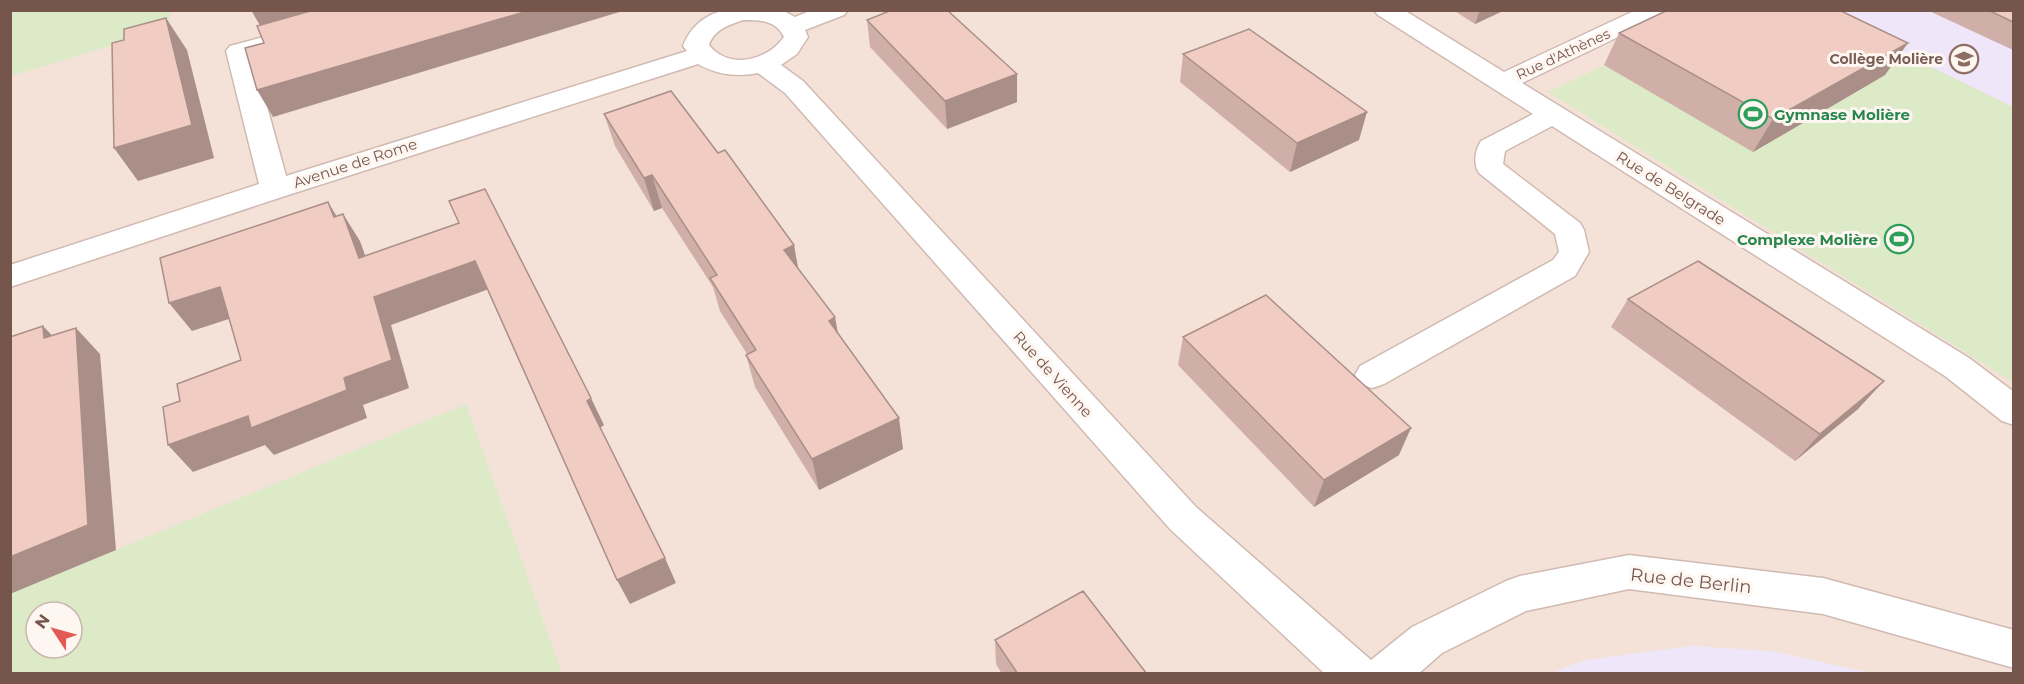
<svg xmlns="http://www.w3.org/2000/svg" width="2024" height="684" font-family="Montserrat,sans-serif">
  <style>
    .residential { fill: #f4e2d8; fill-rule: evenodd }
    .education { fill: #efe6f9 }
    .green { fill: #dceac8; fill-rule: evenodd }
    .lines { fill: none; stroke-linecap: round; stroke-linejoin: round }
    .minor-casing { stroke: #d0bab2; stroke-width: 3 }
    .minor { fill: #fff; fill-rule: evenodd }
    .wall { fill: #cfafa7 }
    .shaded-wall { fill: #a98f88 }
    .building { fill: #f1ccc2; stroke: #a98f88; stroke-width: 1.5 }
    .labels { text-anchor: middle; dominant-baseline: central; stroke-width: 6; stroke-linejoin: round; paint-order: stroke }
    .far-street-label { font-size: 14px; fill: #76554d; stroke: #fef6f0 }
    .far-education-label { font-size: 14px; font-weight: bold; fill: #785e54; stroke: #fef6f0; text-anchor: end }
    .leisure-label { font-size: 15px; font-weight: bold; fill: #27864d; stroke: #fef6f0; text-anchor: start }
    .street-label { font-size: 15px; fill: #76554d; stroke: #fef6f0 }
    .near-street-label { font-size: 18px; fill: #76554d; stroke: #fef6f0 }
  </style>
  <rect width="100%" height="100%" fill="#fcf2ea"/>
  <path class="residential" d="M10,11H2013V673H11ZM36,612H72V648H36Z"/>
  <path class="education" d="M1815,11H2013V107Z
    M1692,646L1772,651L1871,673H1551L1585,660Z"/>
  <path class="green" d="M1815,10L2013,107V382L1548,92L1718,11Z
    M11,11H170V28L11,76Z
    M466,404L562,673H11L10,594ZM36,612H72V648H36Z"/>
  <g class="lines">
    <g class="minor-casing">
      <path id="minor" d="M724,10H782L795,17L812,10H848L844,15L805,30L808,37L797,54L781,65L803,81L1196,507L1371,660L1412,627L1506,581L1520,576L1629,555L1823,578L2014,630V668L1823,614L1629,589L1526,611L1442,653L1418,674H1325L1170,529L785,93L758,73C737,77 717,75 698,64L285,196L10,287V265L259,184L226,51L230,46L289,30L298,32L301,37L298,42L253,55L286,176L687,51L683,46C691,26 704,16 724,10ZM743,20C760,20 776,20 784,37C767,61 729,70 709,45C714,30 728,25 743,20Z
        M1374,10H1404L1504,72L1636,10H1668L1664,15L1522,83L1969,358L2014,392V425L2002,421L1945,376L1552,126L1505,151L1503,164L1580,223L1584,230L1589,252L1575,276L1384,384L1372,388L1360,384L1355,375L1360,366L1553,260L1559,252L1555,234L1479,173C1473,164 1475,150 1481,141L1533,114L1378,15Z"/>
    </g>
    <use href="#minor" class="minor"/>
  </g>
  <path class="wall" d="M1453,10H1505L1475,24Z
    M1927,10H2013V50Z
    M867,20L1017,74V102L947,129L870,47Z
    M1619,33L1885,75L1753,152L1604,65Z
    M1183,54L1359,140L1290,172L1180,82Z
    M604,114L799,270L838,334L903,449L819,490L755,387L746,355L747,354L720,311L713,287L662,208L654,211L615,146Z
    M1628,299L1858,409L1795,461L1611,327Z
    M1183,337L1399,455L1314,507L1178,365Z
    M995,640L1147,674H1002L996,664Z"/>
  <path class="shaded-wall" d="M251,10H347L265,34Z
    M531,10H626L273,117L257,90Z
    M1480,10H1505L1475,24Z
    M166,18L187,50L214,158L138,181L114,148Z
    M1908,43L1885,75L1753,152L1773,119Z
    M1017,74V102L947,129L945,101Z
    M1367,112L1359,140L1290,172L1297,143Z
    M652,175L662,208L654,211L644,178Z
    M328,202L345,230L334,217Z
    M343,214L360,241L376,286L359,258Z
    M794,245L800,278L784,250Z
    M475,261L489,289L391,325L409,388L363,405L367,418L274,455L265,445L193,472L168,445L344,378L374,297Z
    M220,287L241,315L192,331L169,303Z
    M835,317L841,350L829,321Z
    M43,326L68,352L44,338Z
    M76,328L100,354L116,550L10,594V557Z
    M1884,381L1858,409L1795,461L1820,434Z
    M591,398L604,425L600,428L587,401Z
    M899,418L903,449L819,490L812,459Z
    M1411,428L1399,455L1314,507L1324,480Z
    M665,558L676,583L630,604L617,580Z"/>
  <path class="building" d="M314,10H531L257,90L245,48L264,43L257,26Z
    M892,10H947L1017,74L945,101L867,20Z
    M1668,10H1839L1908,43L1773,119L1619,33Z
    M1988,10H2013V22Z
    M166,18L192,125L114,148L112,43L124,40V29Z
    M1249,29L1367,112L1297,143L1183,54Z
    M671,91L718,153L725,150L794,245L784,250L835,317L829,321L899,418L812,459L746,355L756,350L710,278L717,275L652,175L644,178L604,114Z
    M485,189L591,398L587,401L665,558L617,580L475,261L374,297L392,360L344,378L347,390L251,428L248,416L168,445L163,407L180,401L177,384L241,360L220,287L169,303L160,258L328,202L334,217L343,214L359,258L459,223L449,201Z
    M1698,261L1884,381L1820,434L1628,299Z
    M1266,295L1411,428L1324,480L1183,337Z
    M43,326L44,338L76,328L88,525L10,557V337Z
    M1083,591L1147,674H1018L995,640Z"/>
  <defs>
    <g id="school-ring" transform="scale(1.5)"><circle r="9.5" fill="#fef6f0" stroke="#8d6e63" stroke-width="1.5"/><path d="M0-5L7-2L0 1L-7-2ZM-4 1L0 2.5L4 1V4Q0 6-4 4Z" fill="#8d6e63"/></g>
    <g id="stadium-ring" transform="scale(1.5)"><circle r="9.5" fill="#fef6f0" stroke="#2e9e5b" stroke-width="1.5"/><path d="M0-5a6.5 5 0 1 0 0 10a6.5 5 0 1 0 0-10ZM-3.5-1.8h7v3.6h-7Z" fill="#2e9e5b"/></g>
  </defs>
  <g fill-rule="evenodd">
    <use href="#school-ring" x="1964" y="59"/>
    <use href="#stadium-ring" x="1753" y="114"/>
    <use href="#stadium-ring" x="1899" y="239"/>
  </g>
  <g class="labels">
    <g class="far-street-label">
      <text transform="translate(1563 54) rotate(-25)">Rue d'Athènes</text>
    </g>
    <g class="far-education-label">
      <text x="1943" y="59">Collège Molière</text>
    </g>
    <g class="leisure-label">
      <text x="1774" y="114">Gymnase Molière</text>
      <text x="1878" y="239" text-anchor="end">Complexe Molière</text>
    </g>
    <g class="street-label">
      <text transform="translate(355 163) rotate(-18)">Avenue de Rome</text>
      <text transform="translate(1671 188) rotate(32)">Rue de Belgrade</text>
      <text transform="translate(1053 374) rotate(48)">Rue de Vienne</text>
    </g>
    <g class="near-street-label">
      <text transform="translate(1691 581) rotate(6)">Rue de Berlin</text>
    </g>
  </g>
  <rect width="2024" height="684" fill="none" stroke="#76554d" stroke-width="24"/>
  <g transform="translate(54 630) rotate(306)"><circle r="28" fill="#fef6f0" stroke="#c8b6af" stroke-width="1.5"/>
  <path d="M0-4.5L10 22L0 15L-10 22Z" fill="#e25a53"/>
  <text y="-9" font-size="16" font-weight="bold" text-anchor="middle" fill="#76554d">N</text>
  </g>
</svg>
